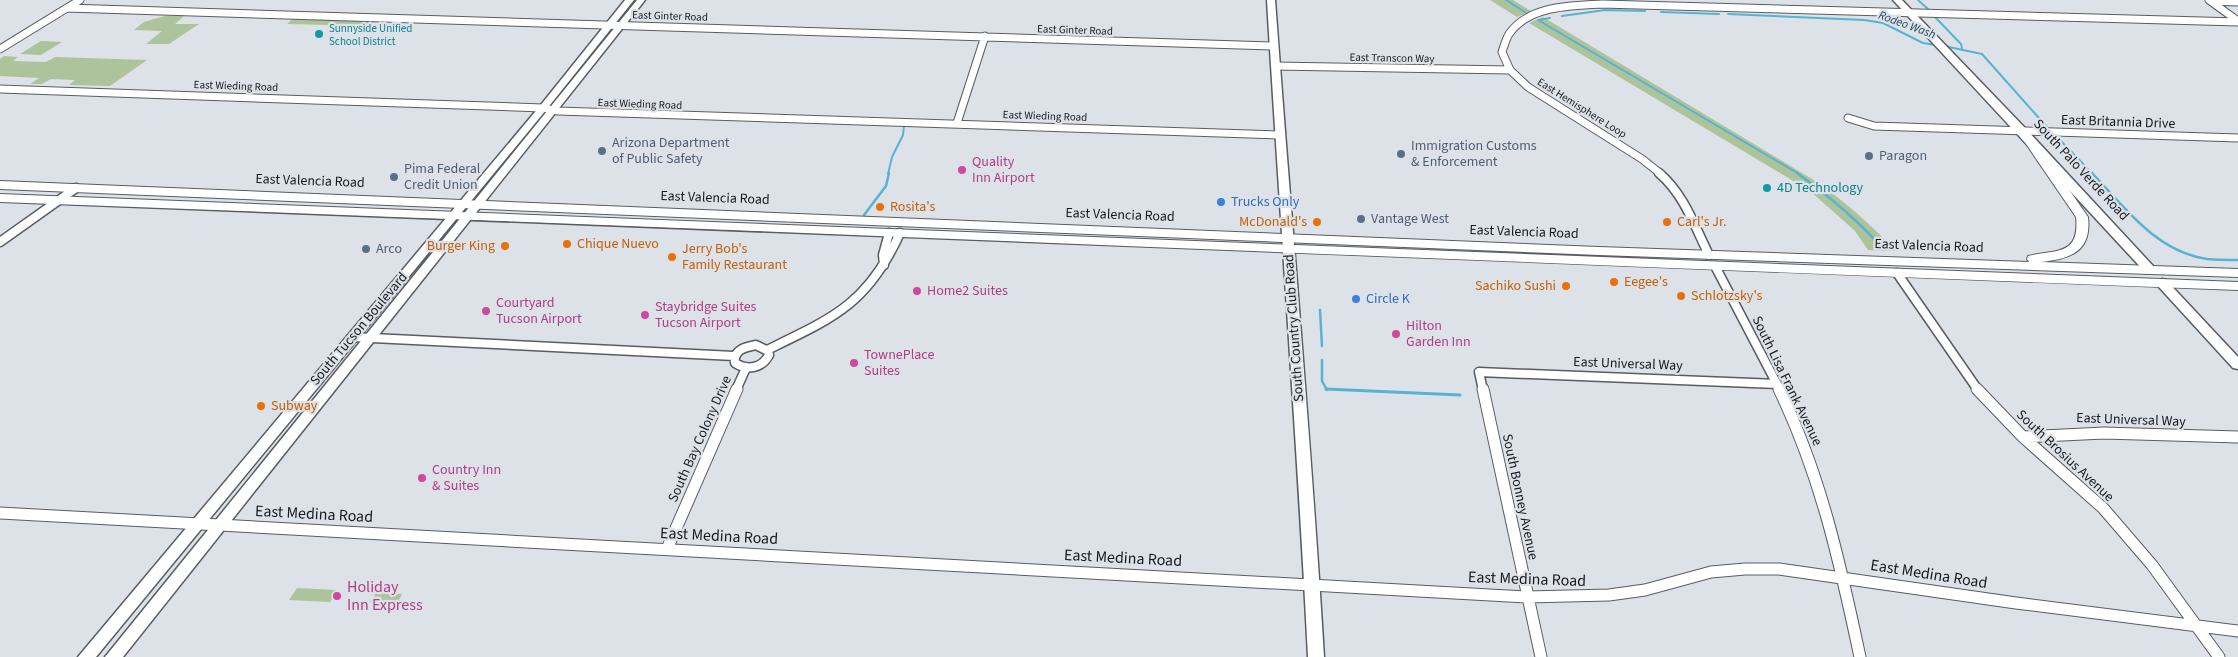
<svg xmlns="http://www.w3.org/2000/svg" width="2238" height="657" font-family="'Source Sans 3',sans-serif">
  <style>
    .green { fill: #acc39b }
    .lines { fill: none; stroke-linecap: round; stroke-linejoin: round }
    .stream-far2 { stroke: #57b3d1; stroke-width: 2 }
    .stream-far1 { stroke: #57b3d1; stroke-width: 2.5 }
    .stream { stroke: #57b3d1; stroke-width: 3 }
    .street-far2-casing { stroke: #585d62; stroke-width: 9 }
    .street-far1-casing { stroke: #585d62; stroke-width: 11 }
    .street-casing { stroke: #585d62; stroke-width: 13 }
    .secondary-casing { stroke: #585d62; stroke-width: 3 }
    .primary-casing { stroke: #585d62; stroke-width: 2 }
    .street-far2 { stroke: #fff; stroke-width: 7 }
    .street-far1 { stroke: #fff; stroke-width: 8 }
    .street { stroke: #fff; stroke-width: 11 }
    .secondary { fill: #fff; fill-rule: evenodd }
    .primary { fill: #fff; fill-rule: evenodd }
    .culture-dot { fill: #0f9aa8; stroke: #dde2e8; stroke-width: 2 }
    .service-dot { fill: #5c6f8a; stroke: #dde2e8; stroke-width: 2 }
    .hotel-dot { fill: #d1479c; stroke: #dde2e8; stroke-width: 2 }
    .shop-dot { fill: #3f7fe0; stroke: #dde2e8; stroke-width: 2 }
    .food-dot { fill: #e8710a; stroke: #dde2e8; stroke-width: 2 }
    .labels { text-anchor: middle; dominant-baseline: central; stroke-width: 4.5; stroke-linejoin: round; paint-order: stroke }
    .far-street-label { font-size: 11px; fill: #181a1c; stroke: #dde2e8 }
    .far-culture-label { font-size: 11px; fill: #0d838f; stroke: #dde2e8; text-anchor: start }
    .far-water-label { font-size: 12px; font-style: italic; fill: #1f4855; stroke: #dde2e8 }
    .street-label { font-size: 14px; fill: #181a1c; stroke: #dde2e8 }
    .service-label { font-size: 14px; fill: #4e5e75; stroke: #dde2e8; text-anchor: start }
    .hotel-label { font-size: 14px; fill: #b23c85; stroke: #dde2e8; text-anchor: start }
    .culture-label { font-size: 14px; fill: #0d838f; stroke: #dde2e8; text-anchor: start }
    .shop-label { font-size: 14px; fill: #366cbe; stroke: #dde2e8; text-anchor: start }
    .food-label { font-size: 14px; fill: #c56008; stroke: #dde2e8; text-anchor: start }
    .near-street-label { font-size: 16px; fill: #181a1c; stroke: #dde2e8 }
    .near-hotel-label { font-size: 16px; fill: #b23c85; stroke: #dde2e8; text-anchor: start }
  </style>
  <rect width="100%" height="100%" fill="#dde2e8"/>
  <path class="green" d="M1490,0H1513L1531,11L1517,17Z
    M165,16H184L175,24H199L169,44H146L162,31L134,30L144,22Z
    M295,17L376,20L369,26L287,24Z
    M1543,17L1812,179C1844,200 1870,224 1896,251L1868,250L1855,231L1810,191L1529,23Z
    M41,41L62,42L41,55L20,54Z
    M4,56L18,57L13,61L46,62L55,57L147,60L110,86L69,85L75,80L51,79L42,84H30L39,78L0,76V59Z
    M297,588L338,590L330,602L289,600Z
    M376,593L402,594L397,604L370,602Z"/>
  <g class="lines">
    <path class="stream-far2" d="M1506,0L1525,12
      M1918,0L1928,9
      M1661,12L1719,14
      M1728,14L1864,20L1883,23L1923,43L1936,45
      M1562,16L1605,10L1645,11
      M1935,17L1961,44L1962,48
      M1538,20L1799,174
      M1539,20L1550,18
      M1944,46L1982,54L2047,127
      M2057,137L2093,174
      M888,174L892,157L903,135L904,126"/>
    <path class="stream-far1" d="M1797,173C1829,196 1858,220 1884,250
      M2092,173C2124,207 2157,252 2207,259C2217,260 2228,260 2238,260
      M864,215L886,186L889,173
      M1320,310L1322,346
      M1322,360V381L1327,390"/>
    <path class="stream" d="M1326,389L1460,395"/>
    <g class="street-far2-casing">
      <path id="street-far2" d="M2209,0L2238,21
        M2211,1L2238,2
        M67,8L1273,46
        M0,49L80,0
        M1275,66L1510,70
        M0,89L543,108L558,111L1280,135
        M1848,118L1874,126L2238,138
        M957,123L985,36
        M1661,174L1642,159L1528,87L1510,70L1502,52C1504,46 1506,39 1509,34C1529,5 1571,6 1602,4L2238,22"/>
    </g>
    <g class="street-far1-casing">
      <path id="street-far1" d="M1659,173C1684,194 1695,227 1709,255
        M0,242L76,188
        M884,265L883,255L889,233
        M1715,266L1780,390
        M1897,273L1978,390
        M352,337L734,356
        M756,345L768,351L769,355C762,368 748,371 735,363C733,350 745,347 756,345Z
        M767,350C833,318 868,304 900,233
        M736,390L746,368
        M1483,390L1479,372L1777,384"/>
    </g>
    <g class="street-casing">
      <path id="street" d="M1483,389L1541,657
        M1779,389C1821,476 1840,563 1860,657
        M1977,389L2023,437L2103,508L2152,565L2219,657
        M2023,437L2104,433L2238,437
        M0,513L1527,597L1609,595L1645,590L1711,572L1745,569H1779L2016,603L2238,631
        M667,549L737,389"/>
    </g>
    <g class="secondary-casing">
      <path id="secondary" d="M625,0H634L546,110L96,657H78L540,106Z
        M637,0H645L123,657H105Z
        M1267,0H1275C1291,219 1311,438 1324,657H1308C1297,438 1280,219 1267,0Z
        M1893,0H1902L2026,129L2154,267L2156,270L2154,273H2146Z
        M2162,279L2166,280L2238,357V369L2233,368L2158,286L2156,283Z"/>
    </g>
    <g class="primary-casing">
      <path id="primary" d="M2028,135L2032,136L2088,217C2092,251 2071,259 2041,262L2238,269V277L1599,255L0,189V181L1599,247L2029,262L2027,259L2028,256C2056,249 2080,256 2076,217L2022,138Z
        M0,194L2238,282V290C1492,262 746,229 0,202Z"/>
    </g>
    <use href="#street-far2" class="street-far2"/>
    <use href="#street-far1" class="street-far1"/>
    <use href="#street" class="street"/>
    <use href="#secondary" class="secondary"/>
    <use href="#primary" class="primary"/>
  </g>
  <g class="culture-dot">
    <circle cx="319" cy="34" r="5"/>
    <circle cx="1767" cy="188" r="5"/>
  </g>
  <g class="service-dot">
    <circle cx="602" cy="151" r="5"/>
    <circle cx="1401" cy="154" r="5"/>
    <circle cx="1869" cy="156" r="5"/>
    <circle cx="394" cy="177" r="5"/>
    <circle cx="1361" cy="219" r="5"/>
    <circle cx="366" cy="249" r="5"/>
  </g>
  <g class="hotel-dot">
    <circle cx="962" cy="170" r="5"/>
    <circle cx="917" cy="291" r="5"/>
    <circle cx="486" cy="311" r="5"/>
    <circle cx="645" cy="315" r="5"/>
    <circle cx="1396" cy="334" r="5"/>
    <circle cx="854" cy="363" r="5"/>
    <circle cx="422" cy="478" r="5"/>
    <circle cx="337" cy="596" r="5"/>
  </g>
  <g class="shop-dot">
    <circle cx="1221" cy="202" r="5"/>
    <circle cx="1356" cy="299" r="5"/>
  </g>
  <g class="food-dot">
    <circle cx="880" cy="207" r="5"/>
    <circle cx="1317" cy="222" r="5"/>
    <circle cx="1667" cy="222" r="5"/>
    <circle cx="567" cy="244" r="5"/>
    <circle cx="505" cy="246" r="5"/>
    <circle cx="672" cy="257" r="5"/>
    <circle cx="1614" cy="282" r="5"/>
    <circle cx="1566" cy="286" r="5"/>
    <circle cx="1681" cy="296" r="5"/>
    <circle cx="261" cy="406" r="5"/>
  </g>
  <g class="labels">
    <g class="far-street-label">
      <text transform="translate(670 16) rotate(2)">East Ginter Road</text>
      <text transform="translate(1075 30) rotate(2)">East Ginter Road</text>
      <text transform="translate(1392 58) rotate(1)">East Transcon Way</text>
      <text transform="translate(236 86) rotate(2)">East Wieding Road</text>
      <text transform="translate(640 104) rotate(2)">East Wieding Road</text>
      <text transform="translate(1582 108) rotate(32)">East Hemisphere Loop</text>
      <text transform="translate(1045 116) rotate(2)">East Wieding Road</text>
    </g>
    <g class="far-culture-label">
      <text x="329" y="28">Sunnyside Unified<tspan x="329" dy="13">School District</tspan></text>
    </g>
    <g class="far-water-label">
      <text transform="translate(1907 25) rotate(20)">Rodeo Wash</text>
    </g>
    <g class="street-label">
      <text transform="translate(2118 122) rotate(2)">East Britannia Drive</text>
      <text transform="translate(2081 170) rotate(47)">South Palo Verde Road</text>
      <text transform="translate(310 181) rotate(2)">East Valencia Road</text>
      <text transform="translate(715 198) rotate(2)">East Valencia Road</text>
      <text transform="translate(1120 215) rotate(2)">East Valencia Road</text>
      <text transform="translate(1524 232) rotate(2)">East Valencia Road</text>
      <text transform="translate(1929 246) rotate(2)">East Valencia Road</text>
      <text transform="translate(1294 328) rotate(-94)">South Country Club Road</text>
      <text transform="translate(359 329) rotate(-50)">South Tucson Boulevard</text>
      <text transform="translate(1628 364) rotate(2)">East Universal Way</text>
      <text transform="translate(1787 381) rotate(64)">South Lisa Frank Avenue</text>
      <text transform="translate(2131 420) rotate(2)">East Universal Way</text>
      <text transform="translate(700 439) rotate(-66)">South Bay Colony Drive</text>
      <text transform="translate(2065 456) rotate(43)">South Brosius Avenue</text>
      <text transform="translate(1520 497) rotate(78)">South Bonney Avenue</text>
    </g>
    <g class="service-label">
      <text x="612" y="143">Arizona Department<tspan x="612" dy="16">of Public Safety</tspan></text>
      <text x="1411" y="146">Immigration Customs<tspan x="1411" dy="16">&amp; Enforcement</tspan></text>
      <text x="1879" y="156">Paragon</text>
      <text x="404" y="169">Pima Federal<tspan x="404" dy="16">Credit Union</tspan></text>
      <text x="1371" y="219">Vantage West</text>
      <text x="376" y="249">Arco</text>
    </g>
    <g class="hotel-label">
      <text x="972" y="162">Quality<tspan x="972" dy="16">Inn Airport</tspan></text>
      <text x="927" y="291">Home2 Suites</text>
      <text x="496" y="303">Courtyard<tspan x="496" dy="16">Tucson Airport</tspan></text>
      <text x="655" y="307">Staybridge Suites<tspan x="655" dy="16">Tucson Airport</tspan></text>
      <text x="1406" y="326">Hilton<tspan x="1406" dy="16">Garden Inn</tspan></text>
      <text x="864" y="355">TownePlace<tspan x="864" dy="16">Suites</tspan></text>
      <text x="432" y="470">Country Inn<tspan x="432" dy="16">&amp; Suites</tspan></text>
    </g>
    <g class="culture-label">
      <text x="1777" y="188">4D Technology</text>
    </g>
    <g class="shop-label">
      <text x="1231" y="202">Trucks Only</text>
      <text x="1366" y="299">Circle K</text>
    </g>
    <g class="food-label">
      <text x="890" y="207">Rosita's</text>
      <text x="1307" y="222" text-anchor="end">McDonald's</text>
      <text x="1677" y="222">Carl's Jr.</text>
      <text x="577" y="244">Chique Nuevo</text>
      <text x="495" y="246" text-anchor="end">Burger King</text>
      <text x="682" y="249">Jerry Bob's<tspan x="682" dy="16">Family Restaurant</tspan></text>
      <text x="1624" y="282">Eegee's</text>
      <text x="1556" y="286" text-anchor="end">Sachiko Sushi</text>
      <text x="1691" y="296">Schlotzsky's</text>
      <text x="271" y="406">Subway</text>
    </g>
    <g class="near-street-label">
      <text transform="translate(314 514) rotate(3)">East Medina Road</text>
      <text transform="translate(719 536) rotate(3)">East Medina Road</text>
      <text transform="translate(1123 558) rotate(3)">East Medina Road</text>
      <text transform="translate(1929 574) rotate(9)">East Medina Road</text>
      <text transform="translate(1527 579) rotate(2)">East Medina Road</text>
    </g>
    <g class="near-hotel-label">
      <text x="347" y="587">Holiday<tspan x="347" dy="18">Inn Express</tspan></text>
    </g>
  </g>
</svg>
